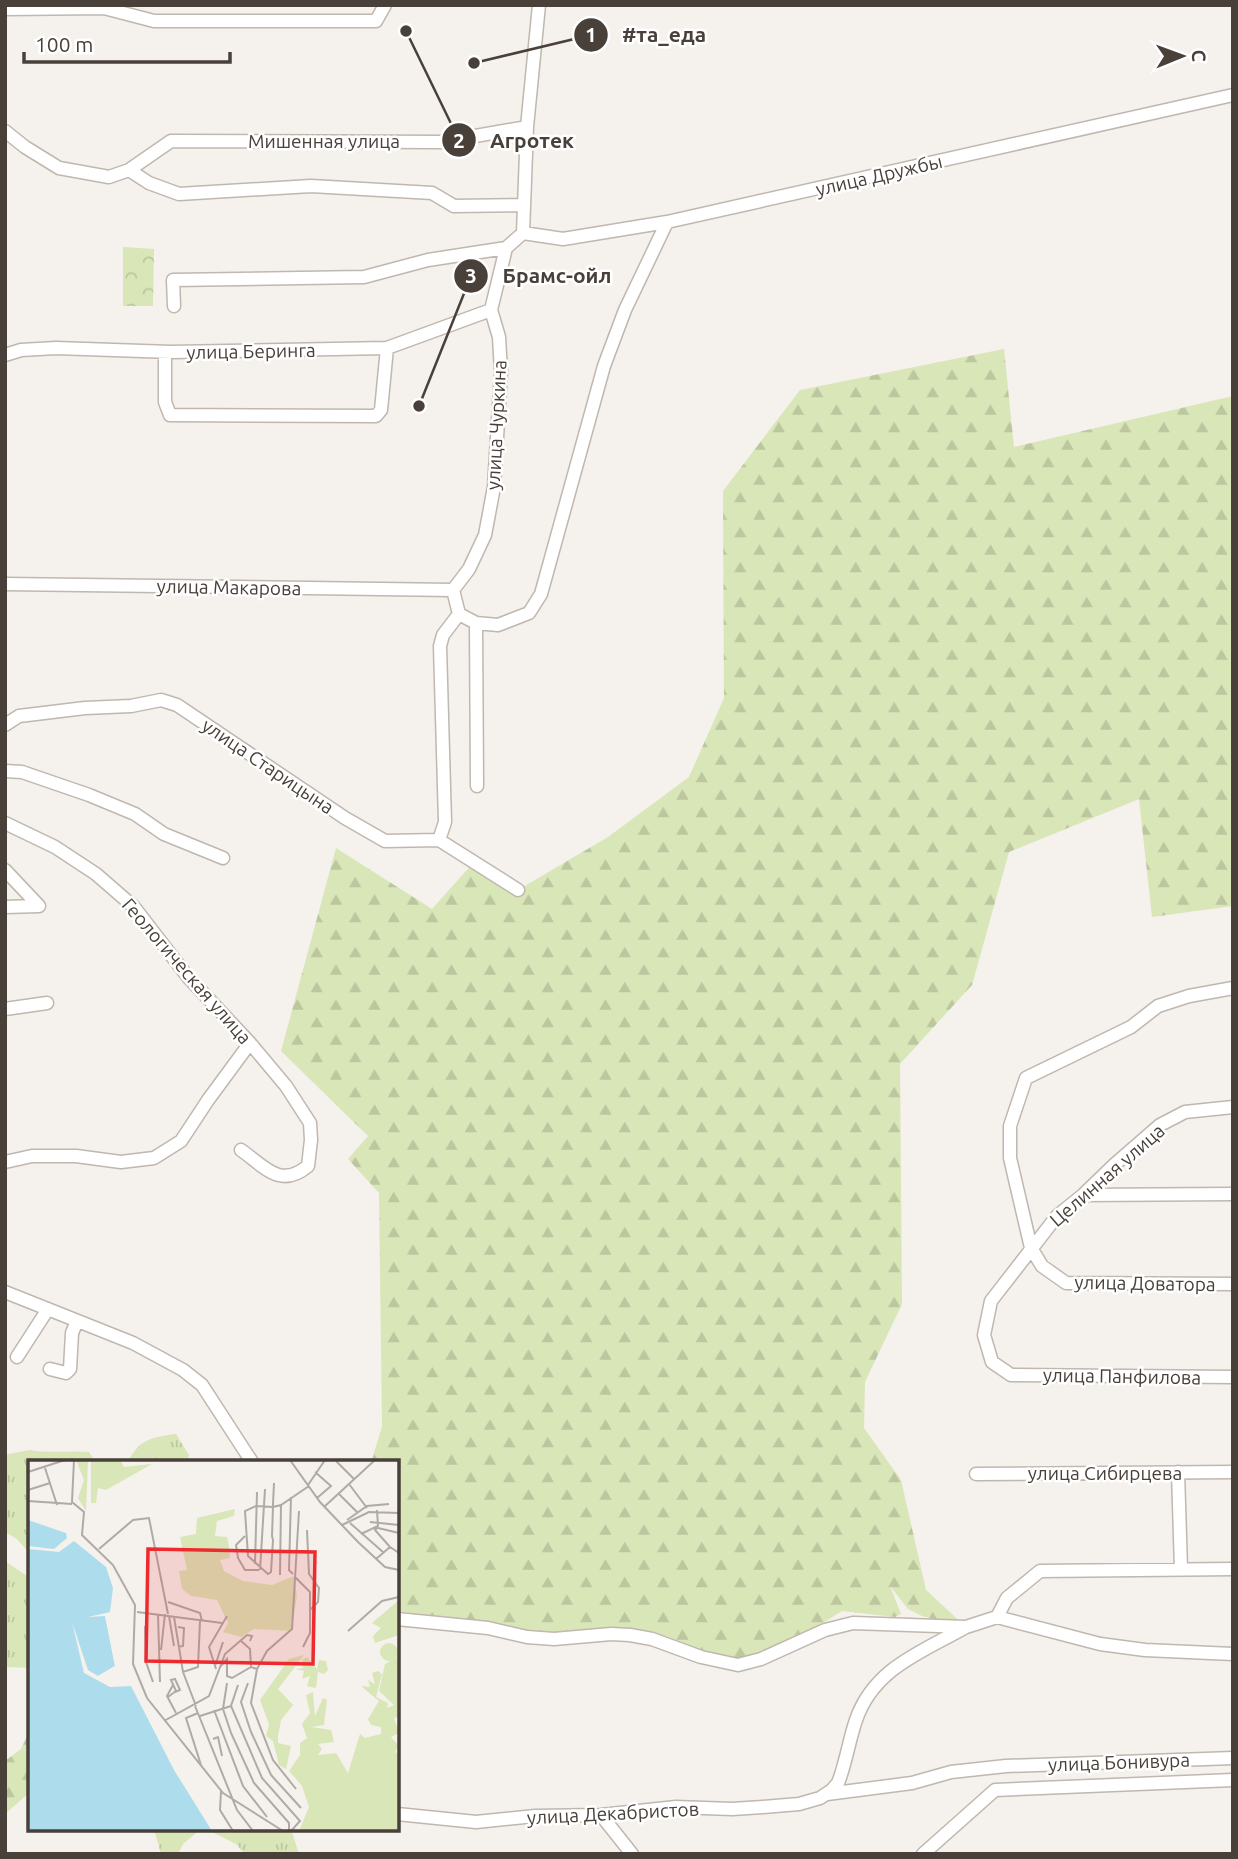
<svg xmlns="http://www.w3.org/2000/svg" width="1238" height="1859" font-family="Ubuntu,sans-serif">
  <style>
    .grass { fill: url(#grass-tufts) }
    .forest { fill: url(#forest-firs) }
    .park { fill: url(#park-crowns) }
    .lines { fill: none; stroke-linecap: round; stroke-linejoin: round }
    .minor-casing { stroke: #c0b7af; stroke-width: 15 }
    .minor { stroke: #fff; stroke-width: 12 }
    .labels { text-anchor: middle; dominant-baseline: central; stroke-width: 5; stroke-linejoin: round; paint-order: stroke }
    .street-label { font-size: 19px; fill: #49403a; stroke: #fff }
    .inset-road { fill: none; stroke: #b0aaa5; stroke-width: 2 }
    .view { fill: #ed2b2f; fill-opacity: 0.15; stroke: #ed2b2f; stroke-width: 3.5 }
    .inset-edge { fill: none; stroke: #49403a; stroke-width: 3.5 }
    .leader { fill: none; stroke: #49403a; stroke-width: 2.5 }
    .callout-dot { fill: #49403a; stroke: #fff; stroke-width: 2.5 }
    .mark-label { font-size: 21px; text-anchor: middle; font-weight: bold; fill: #fff }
    .callout-label { font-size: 21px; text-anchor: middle; font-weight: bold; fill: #49403a; stroke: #fff; stroke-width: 5; stroke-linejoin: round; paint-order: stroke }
  </style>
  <defs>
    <pattern id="grass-tufts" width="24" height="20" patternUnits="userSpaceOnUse" patternTransform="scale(1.75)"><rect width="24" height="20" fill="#d9e6b8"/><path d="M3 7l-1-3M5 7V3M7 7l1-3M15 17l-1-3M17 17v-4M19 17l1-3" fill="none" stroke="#bcc69f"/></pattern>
    <pattern id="forest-firs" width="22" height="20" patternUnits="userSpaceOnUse" patternTransform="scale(1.75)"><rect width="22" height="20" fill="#d9e6b8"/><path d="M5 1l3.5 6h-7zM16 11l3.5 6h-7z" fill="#bcc69f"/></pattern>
    <pattern id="park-crowns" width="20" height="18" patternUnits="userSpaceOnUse" patternTransform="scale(1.75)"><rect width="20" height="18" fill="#d9e6b8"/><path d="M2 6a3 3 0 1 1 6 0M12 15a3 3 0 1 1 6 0" fill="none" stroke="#bcc69f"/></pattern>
  </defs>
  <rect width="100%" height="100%" fill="#f5f1ec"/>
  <path class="grass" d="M176,1434L189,1455L187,1462H128C139,1439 153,1437 176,1434Z
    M30,1450C50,1454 69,1450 89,1452L95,1462H30V1554L17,1539L5,1532V1459L8,1454Z
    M5,1561L30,1578V1668L5,1667Z
    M154,1829H201L183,1844L178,1854H161Z
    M206,1829H291L299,1854H245L236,1844Z"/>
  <path class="forest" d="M1004,349L1014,447L1233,396V906L1152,917L1139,799L1009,852L972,985L900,1064L902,1304L865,1382L864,1428L901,1480L926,1590L966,1627L922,1616L908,1609L890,1586L901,1614L895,1617L842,1611L818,1626L772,1648L736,1660L711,1654L666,1636L632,1629L609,1627L565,1633L528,1632L490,1624L397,1611V1462H371L382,1427L379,1193L348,1159L368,1136L281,1051L336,848L432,909L474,862L518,890L608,837L689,777L724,698L723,491L800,390Z
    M30,1730V1792L5,1814V1761L21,1749Z"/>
  <path class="park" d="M123,247L154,249L153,306H123Z"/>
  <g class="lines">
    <g class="minor-casing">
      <path id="minor" d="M5,9L104,8L154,21H376L385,5
        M5,131L25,147L59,168L109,177L129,170L171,141L441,142L527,127
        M129,170L149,183L179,194L311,186L432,193L454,206L524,205
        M523,233L563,239L667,222L1233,95
        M174,306L173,280L364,277L428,260L506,248
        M165,352V402L170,415L376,416L381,410L387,348
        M5,355L21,350L56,348L171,352L387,348L491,310
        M5,584L453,590
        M459,614L476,623L498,625L529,613L541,594L604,366L625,310L667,222
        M476,623L477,786
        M5,725L19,716L85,708L131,706L161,700L177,705L345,818L385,841L439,840L518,890
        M5,771L22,772L89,795L135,814L164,834L223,858
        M5,823L55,847L96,874L134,907L188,977L250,1043L286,1086L310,1123L311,1140L308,1166C280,1189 265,1167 241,1150
        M439,840L445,822L440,646L443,635L459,614L453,590L469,569L485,535L494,487L501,372L499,337L491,310L506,248L523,233L527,127L539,5
        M5,870L39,906L5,907
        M1233,988L1189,996L1158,1006L1131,1027L1026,1078L1010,1126V1158L1031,1248L1042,1266L1066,1283L1233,1284
        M5,1009L47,1003
        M1233,1107L1185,1112L1160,1125L1114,1165L1083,1195L1057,1216L991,1301L984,1335L992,1362L1011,1375L1233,1377
        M5,1162L32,1156H76L121,1162L154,1158L181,1141L208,1100L250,1043
        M1083,1195L1233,1194
        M5,1292L133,1343L183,1370L202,1385L252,1462
        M17,1357L48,1309
        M50,1369L66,1373L70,1369L72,1333L77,1321
        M1178,1472L1181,1569
        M976,1474L1233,1472
        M997,1617L1007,1598L1040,1571L1233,1569
        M997,1617L1100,1644L1145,1650L1233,1654
        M397,1619L488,1628L527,1637L554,1639L611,1634L630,1635L652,1639L701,1657L738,1665L761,1659L825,1630L853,1623L966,1627L997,1617
        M827,1794L912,1783L951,1772L1006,1766L1233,1758
        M397,1814L476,1822L535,1816L601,1815L676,1807L732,1809L763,1807L799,1804L820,1798L832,1790L838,1783C846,1763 849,1740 856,1720C874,1668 922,1652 966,1627
        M601,1815L632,1854
        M923,1854L995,1790L1233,1780"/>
    </g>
    <use href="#minor" class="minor"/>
  </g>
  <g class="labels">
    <g class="street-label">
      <text x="324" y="141">Мишенная улица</text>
      <text transform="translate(879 175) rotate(-13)">улица Дружбы</text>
      <text transform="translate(251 351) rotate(-1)">улица Беринга</text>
      <text transform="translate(496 425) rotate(-87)">улица Чуркина</text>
      <text transform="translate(229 587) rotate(1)">улица Макарова</text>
      <text transform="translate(268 766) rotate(34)">улица Старицына</text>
      <text transform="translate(187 971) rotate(49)">Геологическая улица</text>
      <text transform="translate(1107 1175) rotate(-41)">Целинная улица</text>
      <text transform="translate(1145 1283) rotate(1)">улица Доватора</text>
      <text transform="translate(1122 1376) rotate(1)">улица Панфилова</text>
      <text x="1105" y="1473">улица Сибирцева</text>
      <text transform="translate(1119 1762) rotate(-2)">улица Бонивура</text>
      <text transform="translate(613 1813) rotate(-3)">улица Декабристов</text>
    </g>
  </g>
  <g transform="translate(28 1460)">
    <rect width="371" height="371" fill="#f5f1ec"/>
    <path d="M276,195L250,229L265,245L253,260L250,276V283L263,286L258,309L251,305L245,281L238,276L241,264L232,240L261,199Z" fill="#d9e6b8"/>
    <path d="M48,0H60L58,51L50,38L56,20ZM63,0H92L96,7L124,4L78,30L70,28L68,43H63ZM207,49L206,56L189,61L187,76L199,77L201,86L202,98L192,100L196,111L215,121L244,125L266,116L269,137L263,171L226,169L213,177L195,172L200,163L189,140L163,136L154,129L151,111L159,110L152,77L168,74L169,58ZM371,140V175L347,183L345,176L353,168L344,163ZM352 192a9 9 0 1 1 18 0a9 9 0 1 1-18 0ZM371,196V257L366,258L371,273L363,277L371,286L367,292L371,294V371H271L281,347L274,326L261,311L272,295V283L279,278L274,264L282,253L278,235L285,232L287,256L295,238L299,240L296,265L283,267L303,270L306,282L290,284L294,289L290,295L308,293L320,313L332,274L337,278L353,274V267L343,265L340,259L351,241L333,226L342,227L340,220L347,224L344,213L350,211L354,214L348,237L360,243L359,248L366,245L351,231L357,204ZM279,197L289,209L291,200L298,201L300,210L296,214L290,212L288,228L279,226L282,216L274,219L276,211L268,209L275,208L274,200Z" fill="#d9e6b8"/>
    <path d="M0,60L38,73L39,78L26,89L0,86ZM46,81L78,107L85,128L82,152L77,154L87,206L70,216L82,227L103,226L146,310L184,371H0V89L31,92Z" fill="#addded"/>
    <path d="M89,126L85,153L81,156L90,207L73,218L82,224L96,220L101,224L82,227L56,213L44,162L60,210L70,216L87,206L77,156L60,157L82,152Z" fill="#f5f1ec"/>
    <path class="inset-road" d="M46,0L44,42L56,52L54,75L85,105L107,145L105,204L119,238L195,333L255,371M262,0L292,42L330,82L357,107L371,110M308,1L326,19M17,8L29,45M0,12L37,0M287,12L303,26L289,38M246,23L245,44V47L244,76L245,80L243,112L240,114L220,96L217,51L228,46L245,47L253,45L281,26M321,24L339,48M280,25L297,0M0,30L22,23M311,34L329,52M263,37L261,110L265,114M0,41L44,44M296,47L347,0M319,60L339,46L361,44M342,62L371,65M322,63L355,92M314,65L341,52L371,53M350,67L347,70L362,87M350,68L371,73M279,70L281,114L291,128L290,142L282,150M333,74L350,66L349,50M217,76L208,85L210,98L217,110H231M71,89L105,60L121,58L140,154M348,99L362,87L371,93M227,104L229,32M232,110L237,29M252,115L253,45M267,117L282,132V173L275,187M140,142L172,153L174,161M109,152L194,163M130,154L132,222M141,156L146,186M146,157L155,212L170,207L172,161M117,166L118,202L125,222M320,171L354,141L371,137M212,180L222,189L223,207M150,187L155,186L156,168L150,167M133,190L137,154M187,206L195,182M192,207L199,199V216L204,218L223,207L229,209M188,209L181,187L199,156M155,212L168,246M199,223L195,249L203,273L226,323L261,363V370M220,223L213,242L223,272L243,315L273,348M145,225L139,236L148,253M210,225L203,246L234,318L272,361L263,371M140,237L148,231L143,220L147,219L152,230L147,232M167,246L209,350L225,371M186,250L215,326L239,357M170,253L158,258L173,305M172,256L203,246M136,261L181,236L197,194L219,175L224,176L222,181M185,279L190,277L194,296M268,329L245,300L223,243L229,209L239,191L264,169L271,51M193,331L192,350L205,371"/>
    <path class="view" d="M120,89L287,92L285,204L118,201Z"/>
    <rect width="371" height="371" class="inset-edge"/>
  </g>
  <path class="leader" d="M474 63L591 35M406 31L459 140M419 406L471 276"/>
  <g class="callout-dot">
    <circle cx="474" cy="63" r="7"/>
    <circle cx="406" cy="31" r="7"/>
    <circle cx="419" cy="406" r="7"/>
    <circle cx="591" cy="35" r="18"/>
    <circle cx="459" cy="140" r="18"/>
    <circle cx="471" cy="276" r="18"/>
  </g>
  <g class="mark-label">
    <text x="591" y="42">1</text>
    <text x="459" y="148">2</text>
    <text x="471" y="283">3</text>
  </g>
  <g class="callout-label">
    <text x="664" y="42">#та_еда</text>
    <text x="532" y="148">Агротек</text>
    <text x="557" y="283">Брамс-ойл</text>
  </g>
  <rect width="1238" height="1859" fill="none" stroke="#49403a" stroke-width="14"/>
  <g transform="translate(1182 56) rotate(89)" stroke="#ffffff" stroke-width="5" paint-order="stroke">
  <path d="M0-5L12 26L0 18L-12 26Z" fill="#49403a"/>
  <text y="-10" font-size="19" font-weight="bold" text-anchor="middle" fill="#49403a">С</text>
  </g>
  <path d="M24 52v10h206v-10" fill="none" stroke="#49403a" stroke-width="3.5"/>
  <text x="35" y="52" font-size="21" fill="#49403a" stroke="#ffffff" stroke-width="5" paint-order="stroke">100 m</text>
</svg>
